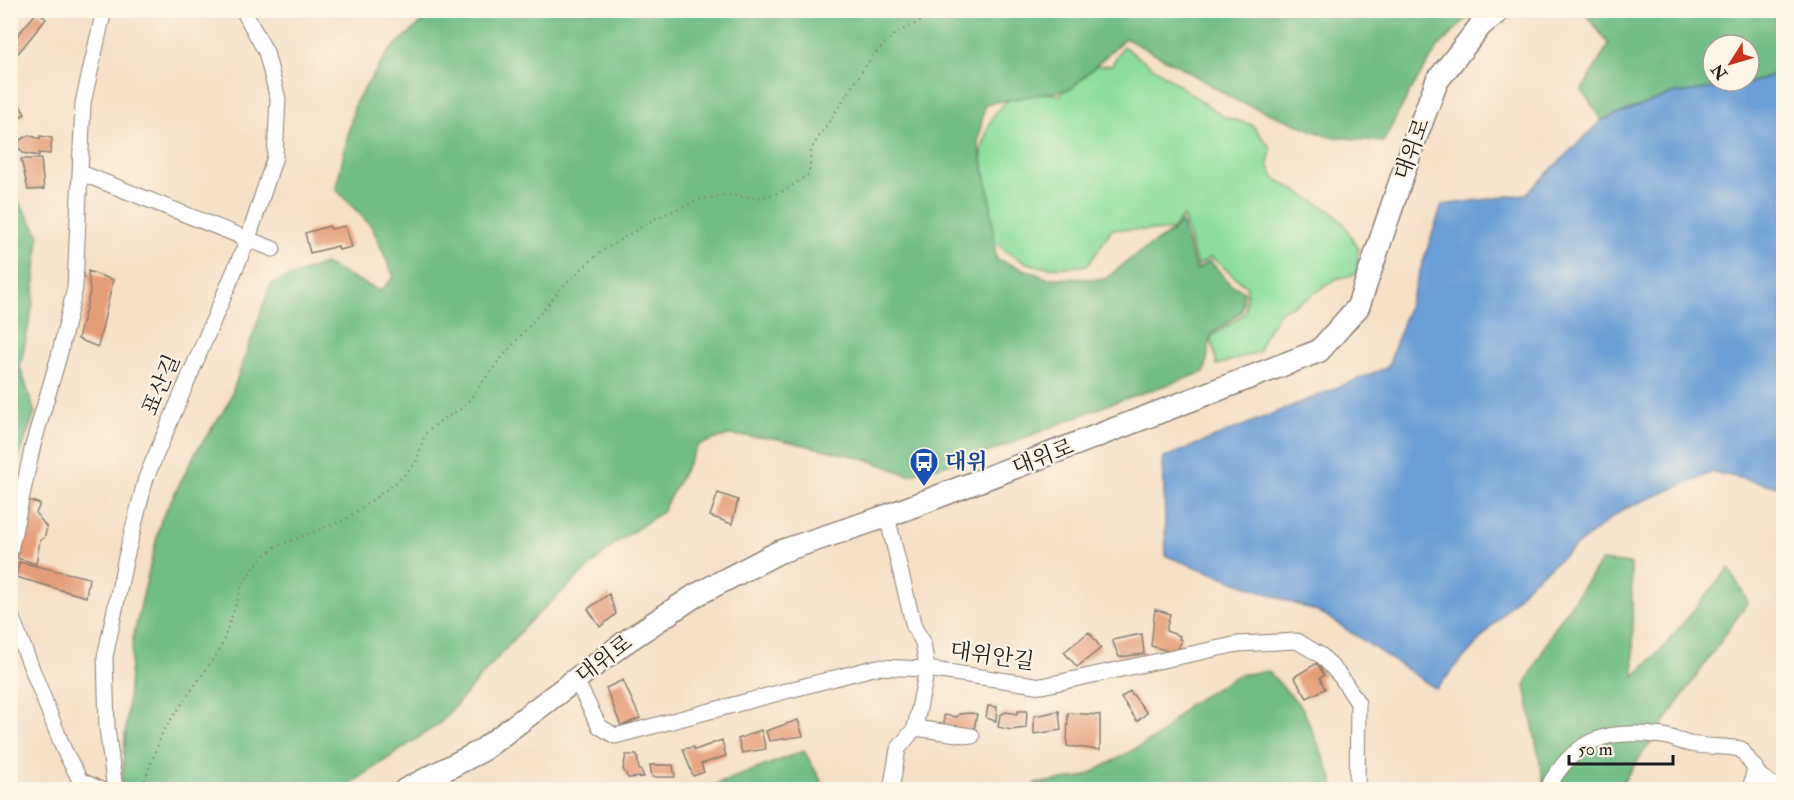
<svg xmlns="http://www.w3.org/2000/svg" width="1794" height="800" font-family="'IM FELL Double Pica','Noto Serif KR',serif">
  <style>
    .green { fill: #8dde9e; stroke: #547d5d; stroke-width: 1.5 }
    .forest { fill: #72bd85; stroke: #476c50; stroke-width: 1.5; fill-rule: evenodd }
    .water { fill: #6b9ed6; stroke: #445d79; stroke-width: 1.5 }
    .building { fill: #e49d79 }
    .lines { fill: none; stroke-linecap: round; stroke-linejoin: round }
    .street-casing { stroke: #897e71; stroke-width: 17 }
    .secondary-casing { stroke: #897e71; stroke-width: 25 }
    .path { stroke: #897e71; stroke-width: 2; stroke-dasharray: 1.5 4.5; stroke-linecap: butt }
    .street { stroke: #fff; stroke-width: 15 }
    .secondary { stroke: #fff; stroke-width: 22 }
    .labels { text-anchor: middle; dominant-baseline: central; stroke-width: 4.5; stroke-linejoin: round; paint-order: stroke }
    .street-label { font-size: 22px; fill: #1c1c1c; stroke: #fcf5e5 }
    .transit-label { font-size: 22px; font-weight: bold; fill: #164399; stroke: #fcf5e5; text-anchor: start }
  </style>
  <rect width="100%" height="100%" fill="#fcf5e5"/>
  <filter id="ink" filterUnits="userSpaceOnUse"><feTurbulence type="fractalNoise" baseFrequency=".0167" numOctaves="2"/><feDisplacementMap in="SourceGraphic" scale="12" xChannelSelector="R" yChannelSelector="G"/><feConvolveMatrix kernelMatrix="1 2 1 2 8 2 1 2 1" color-interpolation-filters="sRGB"/></filter>
  <filter id="wash" filterUnits="userSpaceOnUse"><feTurbulence type="fractalNoise" baseFrequency=".008" numOctaves="4" result="noise"/><feDisplacementMap in="SourceGraphic" scale="24" xChannelSelector="R" yChannelSelector="G"/><feGaussianBlur stdDeviation="1.35" result="paint"/><feColorMatrix in="noise" values="0 0 0 0 0 0 0 0 0 0 0 0 0 0 0 0 0 1.4 0 .05"/><feComposite in="paint" operator="in"/></filter>
  <g filter="url(#wash)">
    <rect width="100%" height="100%" fill="#f6e0c6"/>
    <path class="green" d="M1123,46L1224,117L1252,125L1271,148L1268,165L1274,178L1331,211L1344,224L1358,249L1357,274L1336,279L1306,299L1279,312L1263,338L1259,352L1217,365L1211,337L1245,313L1247,287L1211,257L1197,266L1183,216L1171,231L1112,229L1088,265C1039,271 1025,268 987,236C981,198 973,145 997,111C1003,103 1014,96 1022,90L1061,95L1078,67L1112,65Z"/>
    <path class="forest" d="M414,11H1474L1439,46L1412,88L1383,142L1327,136L1235,100L1181,67L1125,38L1071,89L985,104L978,141L990,197L996,259L1047,278L1105,279L1134,256L1172,232L1181,221L1196,270L1210,261L1231,285L1244,291L1242,311L1211,335L1205,372L1112,403L989,452L909,475L866,459L774,438L728,435L698,445L662,512L616,543L530,621L440,723L343,789L121,790L133,638L161,520L196,452L228,404L271,284L324,264L380,291L394,277L372,227L336,189L355,103L389,51L422,22Z
      M1583,11H1773L1778,24L1783,25V71L1750,83L1672,94L1602,120L1582,90L1609,44ZM1713,45H1749V81H1713Z
      M10,188L39,234L33,304L20,367L35,413L19,457L11,469Z
      M1601,561L1631,564L1634,676L1660,651L1729,568L1748,602L1620,786L1622,789H1545L1525,685L1554,629Z
      M1268,671L1303,709L1333,780V789H1031L1035,784L1084,777L1159,736L1188,705L1238,675Z
      M804,751L826,789H704Z"/>
    <path class="water" d="M1783,71V488L1713,472L1622,510L1531,582L1436,689L1323,614L1166,556L1163,458L1388,367L1442,205L1526,194L1602,120L1672,94L1750,83Z"/>
    <g id="blocks">
      <path class="building" d="M38,11L46,19L10,63V44Z
        M10,88L25,114L10,123Z
        M29,135L40,139V136L52,138L50,154L39,153V156L23,153L15,143Z
        M21,159H41L44,189L28,190Z
        M329,226L331,229L345,226L352,247L339,250L338,246L310,253L305,233Z
        M88,271L113,280L98,347L78,339L90,292Z
        M718,493L738,500L732,524L710,516Z
        M28,500L40,504L36,513L47,528L44,538L40,540L36,564L17,558L24,508Z
        M19,562L89,578L86,597L16,577Z
        M609,594L616,614L600,627L588,609Z
        M1155,609L1170,614L1166,631L1180,636L1179,639L1182,640L1176,653L1151,646Z
        M1089,632L1101,648L1077,667L1064,652Z
        M1142,634L1144,654L1119,657L1112,640Z
        M1317,663L1324,675L1320,678L1325,689L1307,698L1294,677Z
        M623,680L640,718L621,726L606,688Z
        M1130,691L1147,713L1137,721L1121,698Z
        M988,706L997,707L996,721L986,718Z
        M1018,711H1027L1026,728L1011,730L998,727L1000,715L1006,712L1017,714Z
        M1059,711L1061,730L1034,734V716Z
        M971,713L977,714L974,730L944,726V715L957,717L959,714Z
        M1068,713L1100,715V750L1067,746Z
        M798,720L803,736L769,741L766,731Z
        M761,730L766,749L742,753L738,739Z
        M722,740L726,756L701,764L704,772L693,776L683,749L693,747L695,750Z
        M626,755H637L639,770H641L644,777L628,778L623,769Z
        M650,765H673L675,777H652Z"/>
    </g>
  </g>
  <g filter="url(#ink)">
    <use href="#blocks" fill-opacity="0" stroke="#897e71" stroke-width="1.5"/>
    <g class="lines">
      <g class="street-casing">
        <path id="street" d="M81,173L273,249
          M887,516L914,627L923,642L927,669L915,728L898,749L891,790
          M10,551L33,445L59,356L75,288L83,103L104,10
          M10,613L64,750L80,780L101,790
          M576,680L599,726L615,736L877,667L927,669L1042,686L1238,644L1297,641L1322,656L1341,677L1358,703L1357,790
          M915,728L972,736
          M115,790L107,728L105,657L126,557L146,478L248,239L275,157L278,99L266,52L243,10
          M1546,790C1575,738 1606,728 1663,736C1672,737 1680,742 1690,744C1707,747 1723,746 1741,749L1760,776L1781,790
          M1750,790L1755,767"/>
      </g>
      <g class="secondary-casing">
        <path id="secondary" d="M405,790L481,751L624,643L696,595L779,552L887,516L1319,351L1358,307L1412,147L1437,81L1481,25L1500,10"/>
      </g>
      <path class="path" d="M128,783L144,782L163,731L221,648L243,583L259,561L275,547L346,519L397,482L416,463L425,434L441,420L463,408L497,363L568,281L602,251L656,218L699,200L726,195L759,198L784,191L809,174L811,149L873,55L896,33L944,10"/>
      <use href="#street" class="street"/>
      <use href="#secondary" class="secondary"/>
    </g>
  </g>
  <defs>
    <g id="bus-pin" transform="scale(1.5)"><path d="M0 17L-7.5 6A9.5 9.5 0 1 1 7.5 6Z" fill="#1a4fb4" stroke="#fcf5e5"/><path d="M-5-6H5V4H4V6H2V4H-2V6H-4V4H-5ZM-3.5-4V0h7V-4ZM-3.5 1.2v1.5H-2V1.2ZM2 1.2v1.5H3.5V1.2Z" fill="#fff"/></g>
  </defs>
  <g fill-rule="evenodd">
    <use href="#bus-pin" x="924" y="462"/>
  </g>
  <g class="labels">
    <g class="street-label">
      <text transform="translate(1412 149) rotate(-70)">대위로</text>
      <text transform="translate(161 385) rotate(-67)">표산길</text>
      <text transform="translate(1043 457) rotate(-21)">대위로</text>
      <text transform="translate(992 656) rotate(8)">대위안길</text>
      <text transform="translate(604 659) rotate(-37)">대위로</text>
    </g>
    <g class="transit-label">
      <text x="945" y="462">대위</text>
    </g>
  </g>
  <rect width="1794" height="800" fill="none" stroke="#fcf5e5" stroke-width="36"/>
  <g transform="translate(1731 63) rotate(233)"><circle r="28" fill="#fcf5e5" stroke="#a29e95" stroke-width="1.5"/>
  <path d="M0-4.5L10 22L0 15L-10 22Z" fill="#c8321e"/>
  <text y="-9" font-size="16" font-weight="bold" text-anchor="middle" fill="#1c1c1c">N</text>
  </g>
  <path d="M1569 755v9h104v-9" fill="none" stroke="#1c1c1c" stroke-width="3"/>
  <text x="1578" y="755" font-size="18" fill="#1c1c1c" stroke="#fcf5e5" stroke-width="4.5" paint-order="stroke">50 m</text>
</svg>
